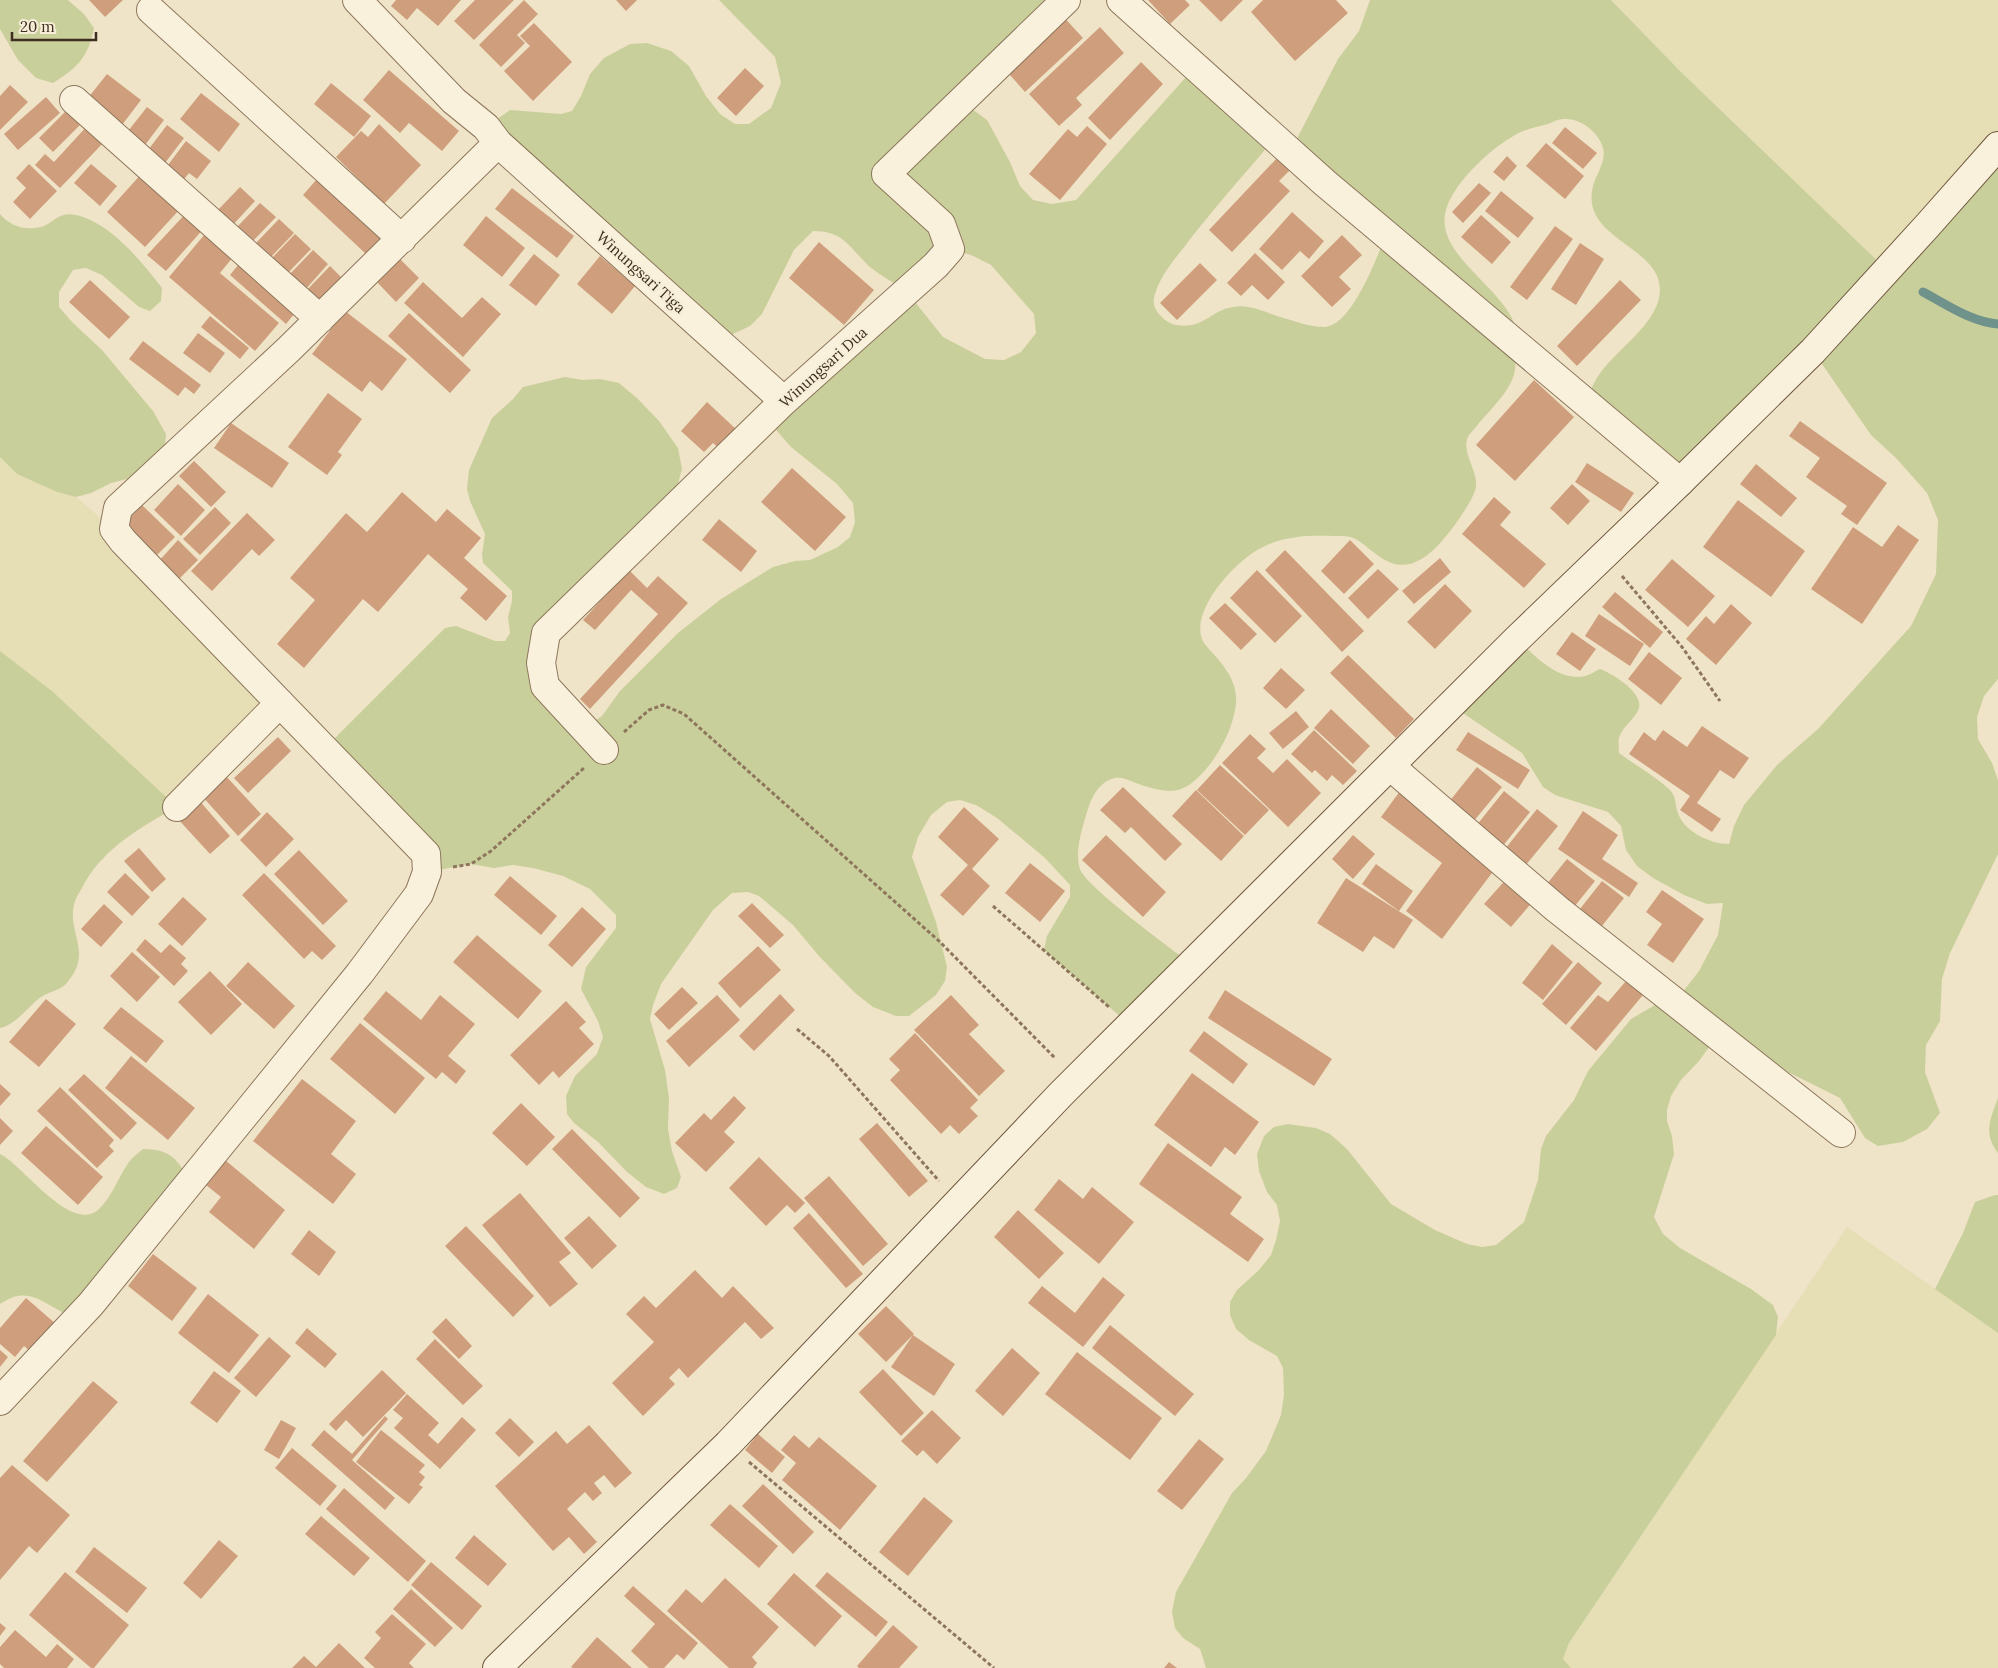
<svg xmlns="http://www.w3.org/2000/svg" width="1998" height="1668" font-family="Lora,serif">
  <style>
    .farmland { fill: #e6deb5 }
    .green { fill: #c9cf9b; fill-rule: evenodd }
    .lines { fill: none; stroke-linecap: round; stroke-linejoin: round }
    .stream { stroke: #6f938a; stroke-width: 9 }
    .building { fill: #cf9f7d }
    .street-casing { stroke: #8d765c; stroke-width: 30 }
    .secondary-casing { stroke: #6f573f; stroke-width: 30 }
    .path { stroke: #8d765c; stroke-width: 3; stroke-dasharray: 4 2.5; stroke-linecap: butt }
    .street { stroke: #faf1dc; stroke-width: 28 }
    .secondary { stroke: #faf1dc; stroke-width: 28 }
    .labels { text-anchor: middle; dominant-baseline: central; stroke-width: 5; stroke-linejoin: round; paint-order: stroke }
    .street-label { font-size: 15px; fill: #3d2e20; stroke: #f7eed8 }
  </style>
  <rect width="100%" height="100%" fill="#f0e4c8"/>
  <path class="farmland" d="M1611,0H1998V146L1887,270L1680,71Z
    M0,457L17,474L57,492L76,497L114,529L280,703L177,807L52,691L0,651Z
    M1847,1227L1998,1333V1668H1571L1563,1659L1569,1643Z"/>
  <path class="green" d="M0,0H68L84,14L94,28C88,58 77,68 53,83L36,78L18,60L0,29Z
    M719,0H1066L961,101L987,120L1010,162L1020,186L1033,200L1052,204L1076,200L1195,67L1275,138C1245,174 1213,209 1185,246C1173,261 1158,279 1154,298C1151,310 1166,323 1176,325C1203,330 1211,310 1233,307C1249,304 1265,312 1280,317C1295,321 1309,327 1325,327C1352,325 1377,257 1386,235L1290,152L1338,59L1359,31L1370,0H1611L1680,71L1887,270L1998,146V679L1984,696L1977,717L1978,739L1992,763L1998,780V854L1950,953L1942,979L1940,1021L1926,1045L1925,1072L1940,1113L1927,1129L1903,1142L1878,1146L1865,1138L1840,1098L1788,1072L1730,1030L1717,1036L1699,1061L1681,1080L1671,1096L1667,1110V1121L1672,1136L1674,1154L1654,1217L1663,1234L1680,1248L1751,1289L1773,1305L1778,1317L1776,1335L1569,1643L1563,1659L1571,1668H1206L1200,1649L1183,1638L1175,1628L1172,1612L1176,1592L1232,1493L1246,1478L1266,1451L1281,1415L1284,1395L1283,1368L1277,1356L1249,1340L1236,1329L1230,1315V1302L1237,1290L1259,1270L1271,1255L1276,1240L1280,1221L1277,1205L1267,1192L1259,1171L1257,1154L1264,1136L1274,1127L1288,1124L1316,1128L1330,1134L1347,1149L1391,1204L1435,1230L1467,1244L1482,1247L1496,1245L1524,1222L1538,1180L1541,1149L1546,1136L1574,1100L1588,1071L1631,1019L1655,1005L1675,1002L1699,971L1718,935L1723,903L1707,904L1684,895L1653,878L1637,866L1626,850L1621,826L1608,812L1555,795L1543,787L1522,753L1451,705L1517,639C1534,655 1558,682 1585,676C1590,675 1595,671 1600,669C1613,674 1643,692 1639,708C1635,720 1622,726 1619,738C1618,742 1619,748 1619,753C1635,765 1655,776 1669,789C1676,796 1675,802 1677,810C1682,831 1710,844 1729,844L1734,826L1744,805L1777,765L1819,728L1911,626L1936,574L1938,520L1927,493L1897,459L1871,435L1813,351L1680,482L1585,402C1590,392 1594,381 1601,372C1618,349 1653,326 1659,298C1670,244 1572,242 1595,180C1599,171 1606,158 1603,148C1599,132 1580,118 1564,119C1558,119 1553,122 1548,124C1540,126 1531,128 1523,131C1496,143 1454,181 1446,210C1433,256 1508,288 1517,332C1518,340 1517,350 1516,358C1516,360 1515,372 1514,375C1508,393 1491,409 1479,423C1478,425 1468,436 1468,437C1461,453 1478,470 1476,487C1475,494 1468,505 1465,510C1448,535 1420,578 1387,561C1374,555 1364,542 1351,537C1347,536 1337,536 1334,536C1307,535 1282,536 1259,549C1235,562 1191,609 1202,639C1205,646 1213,653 1218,659C1235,680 1241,695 1232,722C1226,744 1203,781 1181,789C1170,793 1159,790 1148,787C1137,785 1125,776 1115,778C1100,781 1092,796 1088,809C1083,825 1074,852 1080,869C1087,888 1171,948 1191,964L1130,1025L1044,950L1047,936L1070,897V885L1045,858L997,818L976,805L960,800L947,802L931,815L918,837L912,857L936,922L947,967L945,981L936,995L909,1016H896L873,1007L855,993L819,956L793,925L759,896L748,892L732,893L713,910L661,984L653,1005L650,1019L665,1070L669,1098L668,1129L672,1151L681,1177L677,1188L664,1194L646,1187L627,1172L598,1142L574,1123L567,1114L566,1096L575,1076L597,1054L603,1037L598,1021L581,989L586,967L616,928V915L590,889L563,876L533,868L513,865L494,868L471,864L427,872L324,749L445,628L456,626L495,641H505L510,633L508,617L512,601V591L483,563L482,554L485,534L470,501L467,489L469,470L492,418L513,399L523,387L565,377L583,380L600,379L619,383L638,399L659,421L678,448L682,469L675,495L546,633L541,663L593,722L602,716L620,691L678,633L721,599L773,567L795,561L810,560L838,547L850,537L855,522L853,503L837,484L791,447L777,431L768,416L906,291C895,283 881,276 870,267C849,248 845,231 813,231L794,250L762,314L750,326L733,334L712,337L486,127L510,110L561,114L572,111L581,96L590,74L604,58L630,44L647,43L671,51L689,66L706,96L720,114L735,124H749L771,108L781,83L775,57ZM950,249L971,255L991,265L1034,314L1036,333L1021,352L1004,360L985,359L943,337L907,292Z
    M0,214C10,226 25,231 41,227C55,223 57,211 76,215C111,223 141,261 162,288L161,301L150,311L139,307L102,275L86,268L73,270L59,292V307L73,323L102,350L153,411L166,434L165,446L150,463L127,479L111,483L91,493L76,497L57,492L17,474L0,457Z
    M0,651L52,691L177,807C141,827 105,847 84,884C82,889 77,895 75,901C65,932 95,952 66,984C60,991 45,992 36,1001C27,1009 13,1026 0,1028Z
    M1998,1098V1153C1983,1133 1990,1120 1998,1098Z
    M143,1149C171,1149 179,1160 190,1183L64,1313C39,1300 26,1286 0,1304V1154C22,1164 70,1233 98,1210C112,1197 117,1180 127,1165C131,1158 137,1154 143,1149Z
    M1995,1195H1998V1333L1935,1289L1963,1233L1975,1202Z"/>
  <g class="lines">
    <path class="stream" d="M1923,292C1946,304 1971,322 1998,324"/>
  </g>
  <path class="building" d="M89,0H123L105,17Z
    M396,0H461L438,26L417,8L407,20L391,6Z
    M475,0H514L474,40L454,21Z
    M524,0L538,14L517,35L525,43L501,67L479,45Z
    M616,0H637L626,11Z
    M1148,0H1185L1190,5L1170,24Z
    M1199,0H1243L1221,22Z
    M1263,0H1336L1348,13L1295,61L1251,12Z
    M1060,13L1083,38L1025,92L1002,66Z
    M534,23L572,62L533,101L504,71L530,46L520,36Z
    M1100,27L1124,53L1076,98L1082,105L1059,126L1029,94Z
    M1141,62L1163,84L1110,140L1088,118Z
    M745,68L764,86L736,116L717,98Z
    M389,70L459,131L442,151L409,123L400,133L363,100Z
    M107,74L141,100L122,125L88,98Z
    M331,83L371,116L354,137L314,104Z
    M10,85L28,102L0,130V96Z
    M201,93L240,124L219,152L180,119Z
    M46,97L60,113L18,150L4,134Z
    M147,107L164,120L142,149L125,135Z
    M69,108L83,122L53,152L39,138Z
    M379,124L421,165L384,204L336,157L361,131L368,137Z
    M88,125L105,141L60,188L35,165L45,154L54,162Z
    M167,125L184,138L162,167L145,154Z
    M1087,126L1107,144L1060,200L1029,174L1068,129L1077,137Z
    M1565,127L1597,153L1583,169L1552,143Z
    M186,141L211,161L197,179L189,173L182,182L165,169Z
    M1546,143L1584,176L1565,199L1526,166Z
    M1507,156L1517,166L1504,181L1493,172Z
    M1277,158L1290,170L1279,181L1290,191L1232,252L1209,230Z
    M29,164L57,191L30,219L13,202L26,188L16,178Z
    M91,164L117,186L100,206L74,183Z
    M143,172L181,208L145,247L107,212Z
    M317,179L381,238L366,254L303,195Z
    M1479,183L1491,193L1463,223L1452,212Z
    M240,187L255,201L231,227L216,212Z
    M512,188L574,236L557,258L495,209Z
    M1501,191L1534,218L1518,238L1485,211Z
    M260,203L276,217L252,242L236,228Z
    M189,210L206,226L166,271L147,255Z
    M1292,212L1324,241L1309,259L1300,251L1282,270L1259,249Z
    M1481,215L1511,242L1492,264L1461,237Z
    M486,216L525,248L502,277L463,245Z
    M279,219L294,233L270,258L255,244Z
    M1555,226L1573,239L1527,300L1510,287Z
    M210,228L238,251L220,273L279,323L255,351L169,277Z
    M295,234L311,249L287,274L271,259Z
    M1342,235L1362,255L1339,277L1351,289L1332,307L1301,276Z
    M819,242L874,290L844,325L789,278Z
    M1580,243L1604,259L1576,305L1551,289Z
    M313,250L328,264L305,290L289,275Z
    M1255,253L1285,282L1268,300L1252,285L1241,296L1227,283Z
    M534,254L560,275L536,306L509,285Z
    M600,256L635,286L612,314L577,284Z
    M398,257L419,278L396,302L375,280Z
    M243,259L299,308L286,324L230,275Z
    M1200,263L1217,280L1177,320L1160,303Z
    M330,266L345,281L322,306L306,291Z
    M90,280L130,317L109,339L69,302Z
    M1620,280L1641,300L1577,366L1557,346Z
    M423,282L462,318L482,297L501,314L463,357L404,303Z
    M345,311L407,359L382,391L370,381L362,392L312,354Z
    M409,313L471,370L450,393L388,336Z
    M210,316L249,348L240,359L201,327Z
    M198,333L225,353L210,373L183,353Z
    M143,341L201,385L194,394L185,387L178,396L129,359Z
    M1534,380L1574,417L1515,481L1476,445Z
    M328,393L362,419L338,452L342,455L327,475L288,447Z
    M707,402L738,431L721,450L713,443L704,452L681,431Z
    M1800,421L1887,483L1857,525L1841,514L1847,506L1806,477L1820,458L1789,436Z
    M231,423L289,463L272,488L214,448Z
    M194,461L226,492L211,507L179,476Z
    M1587,463L1634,493L1621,512L1575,482Z
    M1756,464L1797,498L1781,517L1740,484Z
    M792,468L846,517L815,551L761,502Z
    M178,484L205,510L181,536L154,510Z
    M1572,484L1590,501L1568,525L1550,508Z
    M402,492L436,522L447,509L481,538L464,558L507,596L486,621L460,598L468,589L428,554L378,612L363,599L304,668L277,644L315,600L290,578L346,513L367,532Z
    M1494,497L1511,512L1500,525L1546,564L1524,588L1462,534Z
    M1738,500L1805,551L1771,597L1703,547Z
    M142,505L175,537L157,555L125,523Z
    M215,507L231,523L200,555L183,539Z
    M247,513L275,540L259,556L252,549L212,591L191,571Z
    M719,519L757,551L741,572L702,540Z
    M1898,525L1919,540L1862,624L1811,589L1853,527L1882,547Z
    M178,540L198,560L176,582L157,563Z
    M1350,540L1374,564L1344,594L1321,571Z
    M1285,550L1364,631L1342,652L1265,570Z
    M1440,558L1451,572L1414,604L1402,591Z
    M1672,559L1715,596L1688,627L1645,590Z
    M1378,569L1399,589L1368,619L1348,598Z
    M629,570L647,588L658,576L688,603L590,709L580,699L658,614L631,590L595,630L583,620Z
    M1257,570L1302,616L1275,643L1230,598Z
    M1445,584L1472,611L1435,649L1407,622Z
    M1615,592L1663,632L1650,648L1602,607Z
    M1225,603L1257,634L1241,650L1209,618Z
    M1731,604L1752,623L1716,665L1686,639L1706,616L1714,624Z
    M1599,614L1644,644L1630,666L1585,636Z
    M1572,632L1596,649L1580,671L1556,654Z
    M1649,652L1682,678L1661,705L1628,679Z
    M1348,655L1414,719L1396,738L1330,673Z
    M1281,668L1305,690L1286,709L1263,688Z
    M1331,709L1370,746L1353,764L1314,728Z
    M1296,711L1309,727L1283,749L1269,733Z
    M1702,726L1749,758L1734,779L1720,770L1697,803L1721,819L1712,832L1680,810L1690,796L1629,754L1644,732L1655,741L1663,730L1687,747Z
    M1314,730L1357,771L1343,785L1332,775L1327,781L1315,770L1312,773L1291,754Z
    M1468,732L1530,770L1518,789L1456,750Z
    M1250,734L1266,749L1257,758L1273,773L1287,759L1321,793L1288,827L1222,763Z
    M278,737L291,751L248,793L234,778Z
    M1220,765L1269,810L1245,835L1197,790Z
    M1477,767L1502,787L1473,822L1448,803Z
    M224,774L261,814L238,836L201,795Z
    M1123,787L1182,844L1165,861L1131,827L1125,833L1100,810Z
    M1196,790L1244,836L1221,861L1172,816Z
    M1400,791L1498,865L1442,939L1406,911L1442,863L1381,817Z
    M1504,791L1530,812L1502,847L1476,826Z
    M198,799L230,836L210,854L177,818Z
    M964,807L999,839L972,869L990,886L963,916L940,895L968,865L938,837Z
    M1537,809L1558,826L1525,866L1505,849Z
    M1583,811L1618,835L1602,859L1638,883L1629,897L1558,849Z
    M267,812L294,839L266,867L240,840Z
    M1106,835L1166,892L1143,917L1082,860Z
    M1353,835L1375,854L1353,879L1332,859Z
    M139,848L166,879L152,892L124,861Z
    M299,850L348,901L323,925L274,874Z
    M1567,859L1595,881L1570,912L1542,890Z
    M1030,863L1065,891L1040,922L1005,893Z
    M1376,864L1413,891L1399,911L1362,884Z
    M125,873L150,897L132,916L107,892Z
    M264,873L336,946L322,960L312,951L304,959L242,895Z
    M510,876L557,916L541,935L494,895Z
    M1509,876L1535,899L1511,927L1484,904Z
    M1346,878L1413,920L1394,949L1374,936L1363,952L1317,923Z
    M1602,881L1624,898L1598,931L1576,914Z
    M1662,890L1704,919L1673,963L1647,945L1662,924L1646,912Z
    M183,897L207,919L182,946L158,924Z
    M752,903L784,935L770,948L738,916Z
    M104,904L123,922L101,947L81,929Z
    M582,907L606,929L572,967L548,945Z
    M477,935L542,991L518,1019L453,962Z
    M145,939L161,953L170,944L186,958L181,964L188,971L174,986L136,950Z
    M1552,944L1573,962L1543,1000L1522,983Z
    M758,946L781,970L740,1008L718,983Z
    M132,952L160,977L137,1002L110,976Z
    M248,962L295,1006L274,1029L226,986Z
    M1578,962L1602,983L1566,1025L1542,1004Z
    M210,971L242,1004L211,1035L178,1002Z
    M1626,981L1643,995L1596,1051L1570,1028L1598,995L1608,1002Z
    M682,987L698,1003L669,1030L654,1014Z
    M1225,990L1332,1059L1314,1086L1208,1018Z
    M386,991L421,1020L440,995L475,1024L448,1056L466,1071L456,1084L442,1072L436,1079L363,1019Z
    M780,994L795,1010L754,1051L739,1036Z
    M717,995L740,1020L689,1067L666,1041Z
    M951,995L979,1025L969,1034L1005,1071L979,1096L914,1030Z
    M46,999L76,1024L39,1067L9,1042Z
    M566,1001L586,1022L579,1028L594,1044L559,1078L553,1071L539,1085L510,1055Z
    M121,1007L164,1041L146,1063L103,1028Z
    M360,1023L425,1078L395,1114L330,1059Z
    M1204,1031L1248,1064L1233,1084L1189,1051Z
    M915,1033L978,1100L970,1108L978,1116L959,1134L950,1125L941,1134L890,1080L900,1070L889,1059Z
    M131,1056L195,1108L168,1140L105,1088Z
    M1192,1073L1259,1122L1235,1155L1225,1147L1211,1167L1154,1125Z
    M84,1074L137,1123L121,1140L68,1090Z
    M302,1079L356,1121L331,1154L356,1174L333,1204L253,1141Z
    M0,1084L11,1094L0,1106Z
    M60,1087L114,1140L109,1146L114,1151L97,1168L37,1111Z
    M734,1096L746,1108L724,1132L735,1142L706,1172L675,1143L704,1113L711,1120Z
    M521,1103L555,1137L527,1166L492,1133Z
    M0,1118L13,1131L0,1145Z
    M877,1123L928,1181L909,1197L859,1139Z
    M46,1126L103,1177L78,1205L21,1153Z
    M572,1129L640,1198L620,1218L552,1149Z
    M1168,1143L1242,1197L1230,1214L1264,1239L1248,1262L1139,1184Z
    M759,1157L805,1203L795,1213L787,1205L766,1226L729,1188Z
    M225,1160L285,1210L254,1249L209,1212L221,1197L206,1185Z
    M829,1176L888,1244L863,1266L804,1198Z
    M1059,1179L1083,1199L1092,1187L1134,1222L1099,1264L1034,1210Z
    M520,1193L571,1253L559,1262L578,1284L550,1307L482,1225Z
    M1018,1210L1064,1253L1039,1279L994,1237Z
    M809,1213L863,1274L846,1288L793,1228Z
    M589,1216L617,1246L592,1269L564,1238Z
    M466,1226L534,1296L513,1317L445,1246Z
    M309,1230L336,1252L319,1276L291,1254Z
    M153,1254L197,1288L172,1321L128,1286Z
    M695,1270L722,1298L733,1286L774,1328L761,1339L745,1322L688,1378L679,1368L669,1378L675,1384L643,1416L612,1383L654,1342L626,1314L644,1296L656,1308Z
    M1103,1277L1125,1295L1083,1347L1028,1303L1042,1286L1075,1313Z
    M208,1294L259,1335L229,1373L178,1333Z
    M26,1298L56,1324L31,1352L24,1346L15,1357L0,1344V1328Z
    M886,1306L914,1334L886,1362L858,1334Z
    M446,1318L472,1346L459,1359L432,1332Z
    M1110,1325L1194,1394L1175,1416L1092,1348Z
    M307,1328L337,1354L325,1368L295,1343Z
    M913,1335L955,1364L934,1396L891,1367Z
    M269,1337L291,1356L256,1397L234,1378Z
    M435,1339L483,1386L463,1405L416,1359Z
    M1012,1348L1040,1373L1003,1416L975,1391Z
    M0,1350L8,1357L0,1367Z
    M1077,1352L1162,1418L1130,1460L1045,1394Z
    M883,1369L924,1413L901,1436L859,1392Z
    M382,1370L406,1393L363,1437L346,1420L336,1431L329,1424Z
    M214,1371L241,1391L217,1423L190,1403Z
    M93,1381L118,1402L47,1482L23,1461Z
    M407,1394L439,1423L428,1435L438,1444L462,1417L476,1430L440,1469L394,1428L403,1418L393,1410Z
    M932,1410L961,1438L937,1464L923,1450L917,1456L901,1441Z
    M385,1416L388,1419L352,1460L395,1498L385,1510L311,1445L324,1430L352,1454Z
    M510,1418L534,1442L519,1457L495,1433Z
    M281,1420L296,1428L279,1459L264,1450Z
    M589,1425L632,1473L615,1488L604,1475L594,1483L602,1493L593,1501L585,1492L567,1509L597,1542L584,1554L569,1537L553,1551L495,1486L556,1431L567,1444Z
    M381,1430L425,1465L419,1472L425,1477L419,1485L423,1487L409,1504L356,1462Z
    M758,1434L785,1457L772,1473L745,1450Z
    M794,1435L809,1448L819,1437L877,1486L840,1530L782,1480L796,1463L781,1450Z
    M1199,1439L1224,1459L1182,1510L1157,1491Z
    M292,1448L337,1486L320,1506L275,1468Z
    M12,1465L70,1515L37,1553L29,1546L0,1580V1478Z
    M763,1484L814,1532L793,1554L742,1506Z
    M344,1488L426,1561L408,1582L326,1509Z
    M924,1497L953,1521L908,1576L879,1552Z
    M730,1504L778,1546L759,1568L710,1525Z
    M321,1516L370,1558L354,1576L305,1534Z
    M474,1535L507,1564L488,1586L455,1558Z
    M219,1540L238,1556L201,1599L183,1583Z
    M94,1547L147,1588L127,1613L75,1572Z
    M431,1562L482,1606L462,1630L411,1585Z
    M65,1572L129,1625L94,1668H91L29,1615Z
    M827,1572L888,1622L876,1637L815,1586Z
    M794,1573L842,1616L815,1647L767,1604Z
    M725,1578L779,1627L752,1657L757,1663L753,1668H729L667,1611L686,1589L702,1603Z
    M633,1586L698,1643L684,1660L677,1654L664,1668H649L631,1651L655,1624L624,1596Z
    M411,1589L453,1628L435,1647L393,1609Z
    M392,1614L426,1644L409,1663L414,1668H375L364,1658L381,1638L375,1632Z
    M0,1623L6,1628L0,1636Z
    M893,1625L918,1647L899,1668H859L857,1666Z
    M15,1630L46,1657L57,1644L74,1659L67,1668H4L0,1664V1647Z
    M597,1637L632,1668H573L571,1667Z
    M339,1643L365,1668H292L304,1656L316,1667Z
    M1169,1662L1177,1668H1164Z"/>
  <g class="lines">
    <g class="street-casing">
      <path id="street" d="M1121,0L1325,183L1680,482
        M151,10L402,239
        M74,100L320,319
        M498,143L784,401
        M604,750L545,686L541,663L546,633L784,401L936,265L950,249L941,224L886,174L1066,0
        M1390,766L1557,909L1841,1133
        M177,807L280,703
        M0,1401L91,1304L360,973L419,894L427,872L426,854L123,541L114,529L118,508L289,349L498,143L486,127L454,101L357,0"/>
    </g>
    <g class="secondary-casing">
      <path id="secondary" d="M497,1668L728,1444L1061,1094L1517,639L1680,482L1813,351L1928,225L1998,146"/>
    </g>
    <path class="path" d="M1622,576L1682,647L1720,701
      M624,732L649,710L663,705L684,714L939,941L1056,1059
      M453,867L471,864L491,851L584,768
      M993,906L1109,1007
      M797,1029L829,1056L939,1181
      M749,1462L994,1668"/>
    <use href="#street" class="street"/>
    <use href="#secondary" class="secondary"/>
  </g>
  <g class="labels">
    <g class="street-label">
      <text transform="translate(641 272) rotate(42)">Winungsari Tiga</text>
      <text transform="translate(823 367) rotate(-42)">Winungsari Dua</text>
    </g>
  </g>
  <path d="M12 32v8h84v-8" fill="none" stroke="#3d2e20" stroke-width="2.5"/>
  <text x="20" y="32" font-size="15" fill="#3d2e20" stroke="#f7eed8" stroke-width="4" paint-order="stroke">20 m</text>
</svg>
